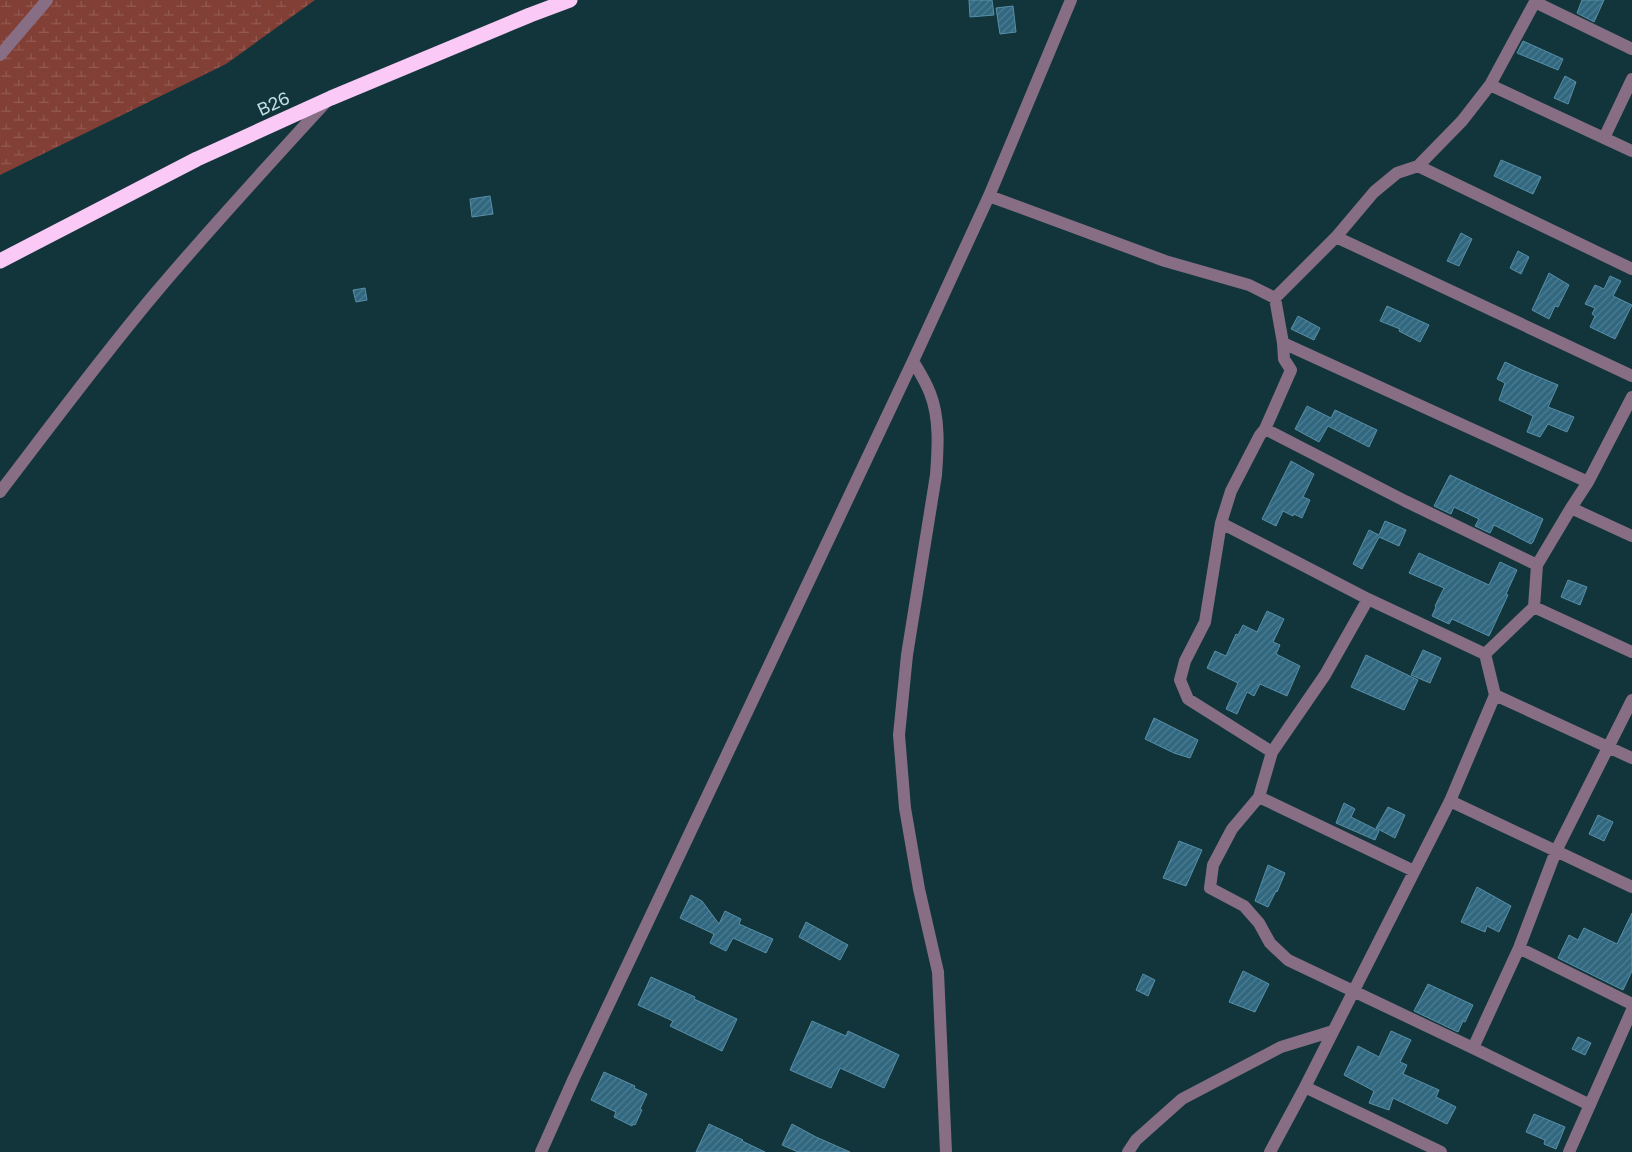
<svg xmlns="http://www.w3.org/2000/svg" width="1632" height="1152" font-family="'Golos Text',sans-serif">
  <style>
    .wetland { fill: url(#wetland-marsh) }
    .building { fill: url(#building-hatch); stroke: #588fa8 }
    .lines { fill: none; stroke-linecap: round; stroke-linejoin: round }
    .minor { stroke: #876e84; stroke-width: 12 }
    .highway { stroke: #fac9f5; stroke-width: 15 }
    .labels { text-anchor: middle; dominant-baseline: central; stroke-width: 5; stroke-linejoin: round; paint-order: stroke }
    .street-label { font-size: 18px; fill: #bedee4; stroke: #11353b }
  </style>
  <defs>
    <pattern id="wetland-marsh" width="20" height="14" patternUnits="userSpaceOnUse" patternTransform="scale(1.25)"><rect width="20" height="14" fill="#823f36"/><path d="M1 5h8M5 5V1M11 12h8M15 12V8" fill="none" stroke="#925a53"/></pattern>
    <pattern id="building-hatch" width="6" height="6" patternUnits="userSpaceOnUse" patternTransform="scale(1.25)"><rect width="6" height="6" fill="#316880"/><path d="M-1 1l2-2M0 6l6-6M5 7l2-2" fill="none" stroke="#4d7d92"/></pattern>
  </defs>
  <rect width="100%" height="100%" fill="#11353b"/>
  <path class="wetland" d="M0,0H315L226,64L0,175Z"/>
  <path class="building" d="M969,0H992L994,15L970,17Z
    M1582,0H1604L1594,22L1577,13Z
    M1013,6L1016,32L1000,34L996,8Z
    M1523,41L1563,59L1558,70L1517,53Z
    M1565,76L1576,82L1568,104L1554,98Z
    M1501,160L1541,177L1533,194L1494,176Z
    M490,196L493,214L472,217L470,199Z
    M1461,233L1472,239L1459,266L1447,261Z
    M1518,251L1529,257L1521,274L1510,268Z
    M1549,273L1569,285L1558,307L1555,306L1549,319L1532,310Z
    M1610,276L1621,281L1613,296L1632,305L1615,339L1590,327L1595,316L1592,314L1595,308L1585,304L1595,285L1604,289Z
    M365,288L367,300L356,302L353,290Z
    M1387,306L1429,325L1420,342L1399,331L1400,329L1380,321Z
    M1298,316L1320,328L1314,340L1291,329Z
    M1505,362L1522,370L1558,385L1548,407L1574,417L1567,432L1548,424L1540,437L1527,432L1533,416L1499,400L1505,383L1497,379Z
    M1307,406L1331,418L1335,410L1377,430L1369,447L1328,426L1319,442L1295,429Z
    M1291,461L1314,474L1303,497L1310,500L1302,518L1294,514L1293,516L1283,511L1276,526L1262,519Z
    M1450,475L1543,519L1533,542L1531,544L1494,525L1490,533L1475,526L1479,519L1454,507L1451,514L1434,506Z
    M1385,521L1406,530L1399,546L1379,537L1362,569L1353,564L1369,530L1379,535Z
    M1419,553L1489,585L1500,562L1517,570L1506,594L1508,595L1489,636L1452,619L1449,624L1432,616L1436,607L1435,606L1444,588L1409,573Z
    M1568,580L1587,587L1580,605L1561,597Z
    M1267,611L1284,619L1273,642L1280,645L1276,654L1300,666L1287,696L1260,684L1254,696L1247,692L1237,714L1226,709L1238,683L1207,668L1215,651L1226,656L1236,634L1238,635L1243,625L1257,632Z
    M1423,650L1441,658L1430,683L1411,675Z
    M1366,655L1418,680L1404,710L1351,687Z
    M1154,718L1198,740L1190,758L1174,753L1145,739Z
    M1344,803L1355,809L1351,817L1379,831L1375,840L1336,823Z
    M1388,807L1405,815L1395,838L1376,828Z
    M1598,815L1613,822L1604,841L1589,834Z
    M1179,841L1202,850L1186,886L1163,878Z
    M1268,865L1285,873L1277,892L1276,891L1268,907L1255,901Z
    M1477,887L1511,906L1499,932L1487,926L1485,932L1461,922Z
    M691,895L702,901L719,924L725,911L741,919L739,924L773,939L766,953L733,938L726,951L710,943L714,934L680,918Z
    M1632,913V971L1623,990L1558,958L1569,935L1578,940L1584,928L1617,944Z
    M806,922L848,945L840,960L799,937Z
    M1243,971L1269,984L1255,1012L1229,1002Z
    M1143,974L1155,980L1148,996L1136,990Z
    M651,977L695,997L694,999L737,1019L722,1051L670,1026L673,1021L638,1005Z
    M1428,984L1473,1005L1465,1022L1463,1021L1458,1032L1414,1011Z
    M812,1021L846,1036L848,1031L899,1055L884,1088L840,1068L831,1088L790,1070Z
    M1391,1031L1411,1040L1400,1062L1407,1065L1403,1074L1439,1090L1436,1097L1456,1107L1447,1124L1393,1098L1389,1110L1369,1103L1374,1091L1344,1075L1358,1046L1379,1057Z
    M1578,1037L1591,1043L1585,1055L1572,1049Z
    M604,1072L635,1086L634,1088L647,1094L640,1109L642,1110L635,1125L633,1124L632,1126L614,1117L616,1112L591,1100Z
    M1534,1114L1565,1127L1556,1149L1544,1144L1545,1140L1526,1132Z
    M709,1124L743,1140L742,1141L765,1152H696Z
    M792,1124L816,1137L850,1152H798L782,1145Z"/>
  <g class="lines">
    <path class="minor" d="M1535,2L1632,49
      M0,55L47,0
      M1490,85L1632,151
      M1604,138L1632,79
      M1418,166L1632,269
      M989,196L1165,261L1249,285L1275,298L1336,237L1374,192L1397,173L1418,166L1462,121L1490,85L1536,0
      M1336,237L1632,376
      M1283,343L1588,482
      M913,361C919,371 926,382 930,393C940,418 938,448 936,475L907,655L899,735L905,808L919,889L938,972L946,1152
      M1265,429L1405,501L1537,565
      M0,492C52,424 103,355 158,290C213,225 270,163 327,101
      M1571,508L1632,536
      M1221,523L1368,599L1485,654
      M1368,599L1325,675L1272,752L1259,797L1232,829L1213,865L1210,888L1244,906L1259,923L1270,943L1288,960L1473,1048L1590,1105
      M1534,607L1632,652
      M1495,695L1632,758
      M1272,752L1188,699L1180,680L1185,661L1205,622L1221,523L1231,491L1260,435L1265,429L1291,370L1284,359L1283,343L1275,298
      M1259,797L1414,871
      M1450,801L1632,887
      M1519,948L1632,1004
      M1473,1048L1519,948L1556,851L1632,700
      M1305,1087L1441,1152
      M541,1152L574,1078L913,361L989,196L1071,0
      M1128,1152L1136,1140L1182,1099L1281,1047L1333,1031
      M1270,1152L1305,1087L1450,801L1495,695L1485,654L1534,607L1537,565L1571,508L1588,482L1632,397
      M1569,1152L1632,1010"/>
    <path class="highway" d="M0,261L197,159L331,98L530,15L570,0"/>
  </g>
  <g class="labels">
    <g class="street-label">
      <text transform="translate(273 103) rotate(-25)">B26</text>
    </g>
  </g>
</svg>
